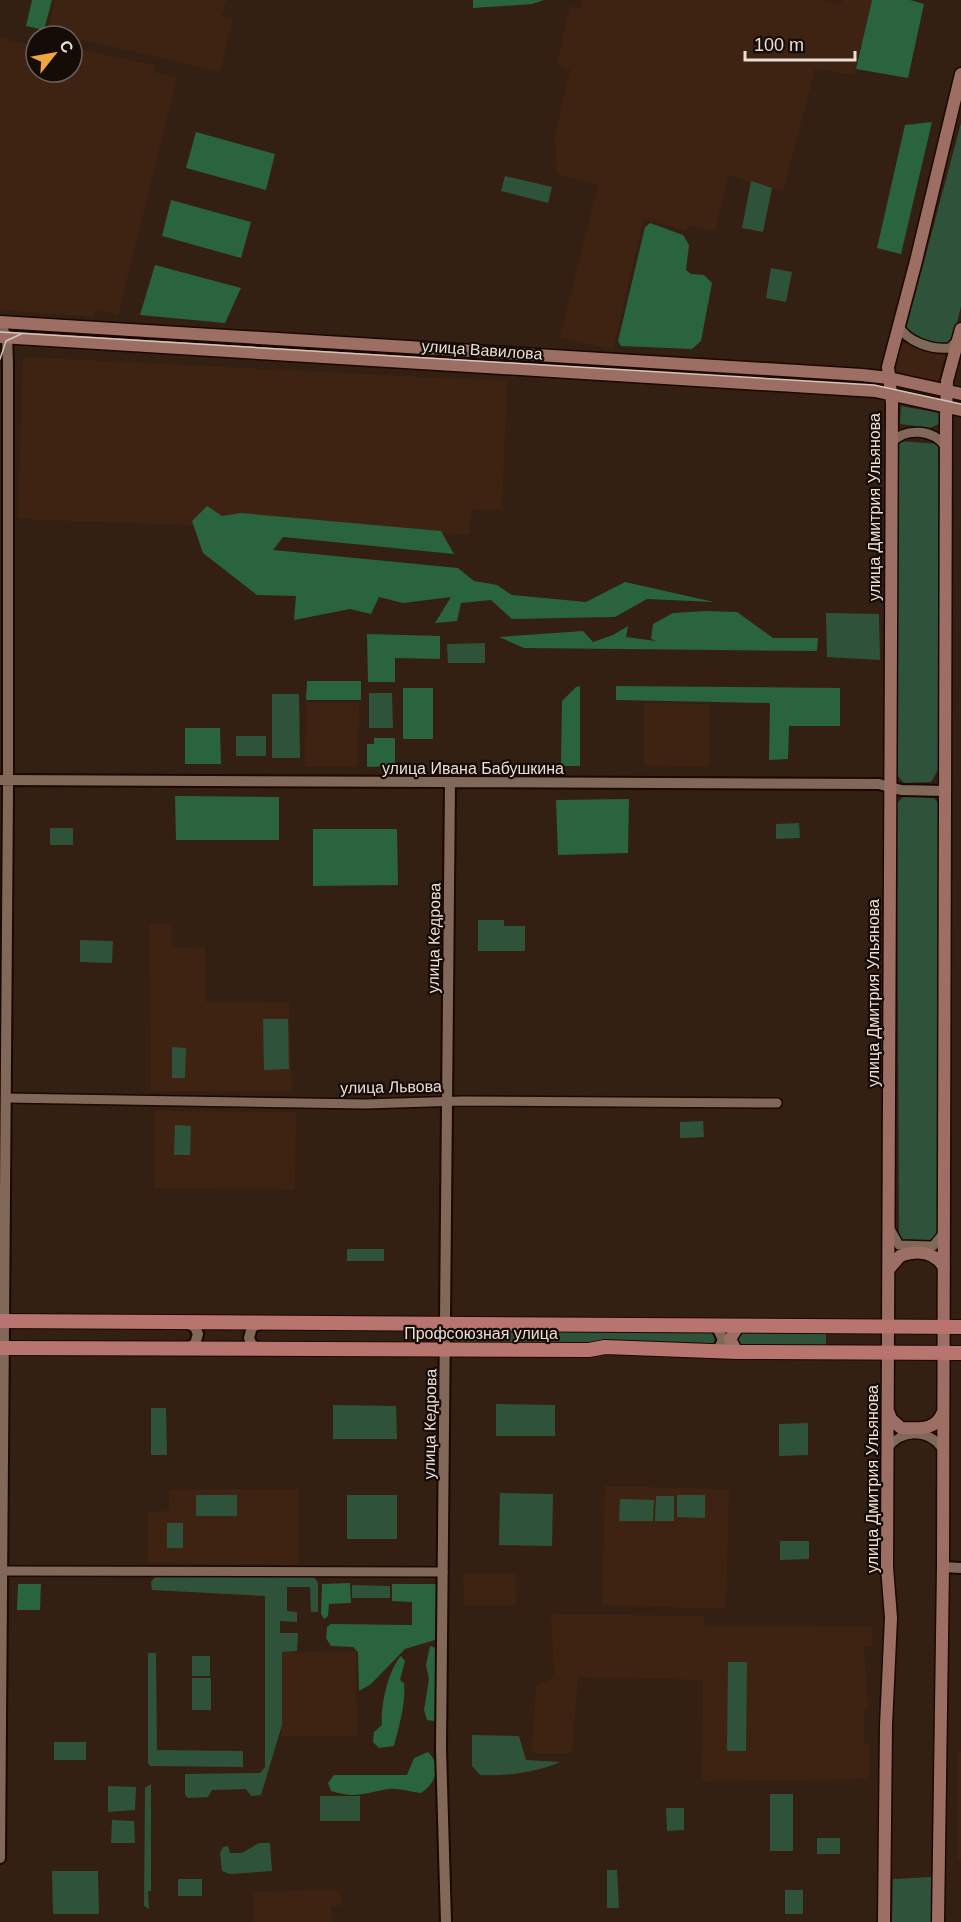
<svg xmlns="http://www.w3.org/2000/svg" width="961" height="1922" font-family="Helvetica,sans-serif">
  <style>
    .built { fill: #3e2313 }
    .green { fill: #2f533a }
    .forest { fill: #29643f }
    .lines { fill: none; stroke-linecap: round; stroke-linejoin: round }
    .minor-casing { stroke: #1b0801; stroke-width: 12 }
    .tertiary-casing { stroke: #1b0801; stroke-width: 14 }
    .secondary-casing { stroke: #1b0801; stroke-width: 15 }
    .primary-casing { stroke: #1b0801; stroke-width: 16 }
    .minor { stroke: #816859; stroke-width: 9 }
    .tertiary { stroke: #816859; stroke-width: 10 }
    .secondary { stroke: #9d6e64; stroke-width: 12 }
    .primary { stroke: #b8756f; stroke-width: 14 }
    .tram { stroke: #d4c4bb; stroke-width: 1.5 }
    .labels { text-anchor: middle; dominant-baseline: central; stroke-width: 4.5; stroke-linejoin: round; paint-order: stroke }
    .street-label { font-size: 16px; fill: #ecddd5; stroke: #150c07 }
  </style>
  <rect width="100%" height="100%" fill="#341f13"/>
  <path class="built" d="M55,0H227L222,16L233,18L220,72L47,31Z
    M583,0H823L840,4L842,0H872L854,75L815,69L783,192L728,175L715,231L688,225L686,231L644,219L613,350L560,337L598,185L557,174L555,135L570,70L557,64L570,6L580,9Z
    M0,38L30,45L31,41L36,40V72H72V47L155,66L154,72L177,78L118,315L96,310L94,317L0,310Z
    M906,343L946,353L938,382L934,384L898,374L895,363L899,347Z
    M23,357L507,381L502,510L471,509L470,535L18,519Z
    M306,702L359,703L358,767H305Z
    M644,703L709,704V767L644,766Z
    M150,924H171V948L205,947L206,1002L289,1003L292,1091H151Z
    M154,1111L296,1112L295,1189L154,1188Z
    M605,1486L729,1489L726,1609L602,1605Z
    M298,1489V1565L148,1563V1512L169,1511V1490Z
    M463,1574H515L516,1605H464Z
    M551,1614L704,1616L705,1626L872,1627V1647H864L868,1710H864V1743L869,1744V1779L702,1781L703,1680L578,1677L572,1753H532L536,1687L554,1677Z
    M356,1651L357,1736H282L280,1652Z
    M957,1752H961V1860H958Z
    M331,1890L341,1892V1905L331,1906V1922H254L253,1892Z"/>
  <path class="green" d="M961,123V306L952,343L945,345L911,336L906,329Z
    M505,176L552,187L548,203L501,191Z
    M751,181L772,188L763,232L742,228Z
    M771,268L792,272L786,302L766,298Z
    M901,406L939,413V424L930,428L900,424Z
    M899,441L938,444V770L931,782L904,783L897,775Z
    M826,613L879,614L880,660L827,657Z
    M485,643V663H448L447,644Z
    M369,693H392L393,728H369Z
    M272,694H299L300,758H272Z
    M236,736H266V756H236Z
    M904,796L934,798L939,804V1232L936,1242L903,1244L899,1237L897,803Z
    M799,823L800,838L776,839V824Z
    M50,828H73V845H50Z
    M478,920H504V926H525V951H478Z
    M80,940L113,941L112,963L80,962Z
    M263,1019H288L289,1069L264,1070Z
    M172,1047L186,1048L185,1078H172Z
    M703,1121L704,1137L680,1138V1122Z
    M175,1125L191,1126L190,1155H174Z
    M347,1249H384V1261H347Z
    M454,1330L712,1332L717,1339L713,1347L458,1344L454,1340Z
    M737,1331H826V1346H735Z
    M496,1404L555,1405V1436H496Z
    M333,1405L396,1406L397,1439H333Z
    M151,1408H166L167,1455H151Z
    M808,1423V1455L779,1456V1424Z
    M500,1493L553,1494L552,1546L499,1545Z
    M196,1495H237V1516H196Z
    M347,1495H397V1539H347Z
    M677,1495H705V1518L677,1517Z
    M656,1496H674V1521H655Z
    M620,1499L654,1500L653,1521H619Z
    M167,1523H183V1548H167Z
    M780,1541H809V1559L780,1560Z
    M155,1577H314L318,1583V1612H311L310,1587H287V1611L297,1612V1622L280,1621V1633H298L297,1651L282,1652V1725L261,1795L251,1796L246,1789L212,1790L208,1797L188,1798L185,1795V1774L260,1773L265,1767V1596L152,1590L151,1582Z
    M352,1585L390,1586V1598H352Z
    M148,1653H156L157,1750L243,1751V1767L150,1766L148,1763Z
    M192,1656H210V1676H192Z
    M728,1662H747L746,1751H727Z
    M192,1678H211V1710H192Z
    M472,1735L519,1736L526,1760L560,1762C535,1773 506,1776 480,1775L472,1766Z
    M54,1742H86V1760H54Z
    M151,1784V1891H148L149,1909L144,1906L145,1788Z
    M108,1786L136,1787L135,1810L108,1812Z
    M770,1794H793V1851H770Z
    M320,1796H360V1821H320Z
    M666,1808H684V1830L667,1831Z
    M112,1820L134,1821L135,1843H111Z
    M817,1838H840V1854H817Z
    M259,1843H270L272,1871L230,1874L222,1871L220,1853L223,1847L228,1846L230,1853H242Z
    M607,1870H617L619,1908H607Z
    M52,1871H98L99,1914H53Z
    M932,1877V1922H892L893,1879Z
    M178,1879H202V1896H178Z
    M785,1890H803V1914H785Z"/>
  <path class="forest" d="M32,0H52L44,30L26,26Z
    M473,0H544L532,4L473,8Z
    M872,0H910L924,4L908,78L856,69Z
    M932,122L901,254L877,248L905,125Z
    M196,132L275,154L266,190L186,168Z
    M171,200L251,222L241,258L162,236Z
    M650,223L683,235L689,245L686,270L691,274L704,275L712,283L701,341L692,349L621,346L618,341L645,227Z
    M155,265L241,288L225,323L140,315Z
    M207,506L222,516L241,513L441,531L454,554L283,537L273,550L458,568L474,581L497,585L512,595L586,602L625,582L714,602L647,599L615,617L512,619L491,600L461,603L457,621L435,623L451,597L403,603L379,597L371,614L350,609L294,620L296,596L257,595L203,553L192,521Z
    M707,611L737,612L773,638H818L817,651L524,648L499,637L583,631L593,642L613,635L628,626L626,637L656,641L651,639L653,624L673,613Z
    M367,634L440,636V659L395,658V682H368Z
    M307,681H361V700H306Z
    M580,686V766H561L562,701L576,687Z
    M616,686L840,688V726H789L788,759L769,760L770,703L616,700Z
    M403,688H433V739H403Z
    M185,728H220L221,764H185Z
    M374,738H395V766L367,767V744H374Z
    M175,796L279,797V840H176Z
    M629,799L628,853L558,855L556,800Z
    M313,829H397L398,885L313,886Z
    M350,1583L351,1603L329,1604L328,1616L324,1619L321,1614L322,1584Z
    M18,1584H41L40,1610H17Z
    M392,1584H438V1639L405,1649L371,1684L359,1691L358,1652L353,1647L331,1646L326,1638L327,1627L331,1624L412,1625V1602L392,1601Z
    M430,1646L439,1649L437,1720L434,1721L427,1720L424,1710L429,1679L426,1665Z
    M401,1656L405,1661L400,1680L404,1683C406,1704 399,1726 394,1746L379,1748L373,1742L374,1732L382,1725C380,1708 388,1670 401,1656Z
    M428,1752C441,1764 437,1783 421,1793C411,1792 398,1788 388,1789C365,1793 355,1799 331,1791L328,1783L334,1775H407L414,1758Z"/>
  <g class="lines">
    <g class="minor-casing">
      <path id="minor" d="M899,326C907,342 932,350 950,348L957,341
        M891,443C906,427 933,429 946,447
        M6,1098L365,1104L462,1101L777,1103
        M890,1229L899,1245L933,1246L943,1234
        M887,1449C901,1429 928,1429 942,1448
        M3,1571L443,1572"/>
    </g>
    <g class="tertiary-casing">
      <path id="tertiary" d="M0,324L7,338L8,363V792L0,1858
        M0,780L879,784L901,790L945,791
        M185,1322L195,1327L198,1334L195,1344L185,1349
        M262,1323L252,1327L249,1338L252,1345L262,1349
        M716,1325L723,1340L717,1352
        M943,1567L961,1568
        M446,1922L441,1749L450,782"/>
    </g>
    <g class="secondary-casing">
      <path id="secondary" d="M0,322L862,375L889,378L961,394
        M0,337L875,391L961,410
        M889,1269L900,1256C917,1250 934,1251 944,1267
        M737,1352L730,1339L739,1325
        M888,1411L891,1419L901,1428C919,1428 935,1432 943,1412
        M884,1922L886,1725L891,1618L887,1567L892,403L888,367L916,261L961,74
        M938,1922L943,1567L946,416L947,381L961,329"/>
    </g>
    <g class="primary-casing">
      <path id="primary" d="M0,1321L961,1327
        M0,1348L589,1350L605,1347L737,1352L961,1353"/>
    </g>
    <use href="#minor" class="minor"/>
    <use href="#tertiary" class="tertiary"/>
    <use href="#secondary" class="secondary"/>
    <use href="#primary" class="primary"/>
    <path class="tram" d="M0,332L874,385L961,404
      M0,359L6,341L21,334"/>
  </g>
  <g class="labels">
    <g class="street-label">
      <text transform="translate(482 350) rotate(4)">улица Вавилова</text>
      <text transform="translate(874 507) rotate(-90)">улица Дмитрия Ульянова</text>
      <text x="473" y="768">улица Ивана Бабушкина</text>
      <text transform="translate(434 938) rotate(-89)">улица Кедрова</text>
      <text transform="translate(873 993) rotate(-90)">улица Дмитрия Ульянова</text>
      <text transform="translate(391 1087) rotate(-1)">улица Львова</text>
      <text x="481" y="1333">Профсоюзная улица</text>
      <text transform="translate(430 1424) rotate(-89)">улица Кедрова</text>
      <text transform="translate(872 1479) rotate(-90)">улица Дмитрия Ульянова</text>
    </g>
  </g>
  <g transform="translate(54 54) rotate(59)"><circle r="28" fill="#150c07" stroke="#6b6059" stroke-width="1.5"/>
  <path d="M0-4.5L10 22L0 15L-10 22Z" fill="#f0a63f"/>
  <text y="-9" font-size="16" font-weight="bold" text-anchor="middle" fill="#ecddd5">С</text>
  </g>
  <path d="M745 51v9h110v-9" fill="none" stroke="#ecddd5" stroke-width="3"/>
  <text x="754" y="51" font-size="18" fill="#ecddd5" stroke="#150c07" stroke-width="4.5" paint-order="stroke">100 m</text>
</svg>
